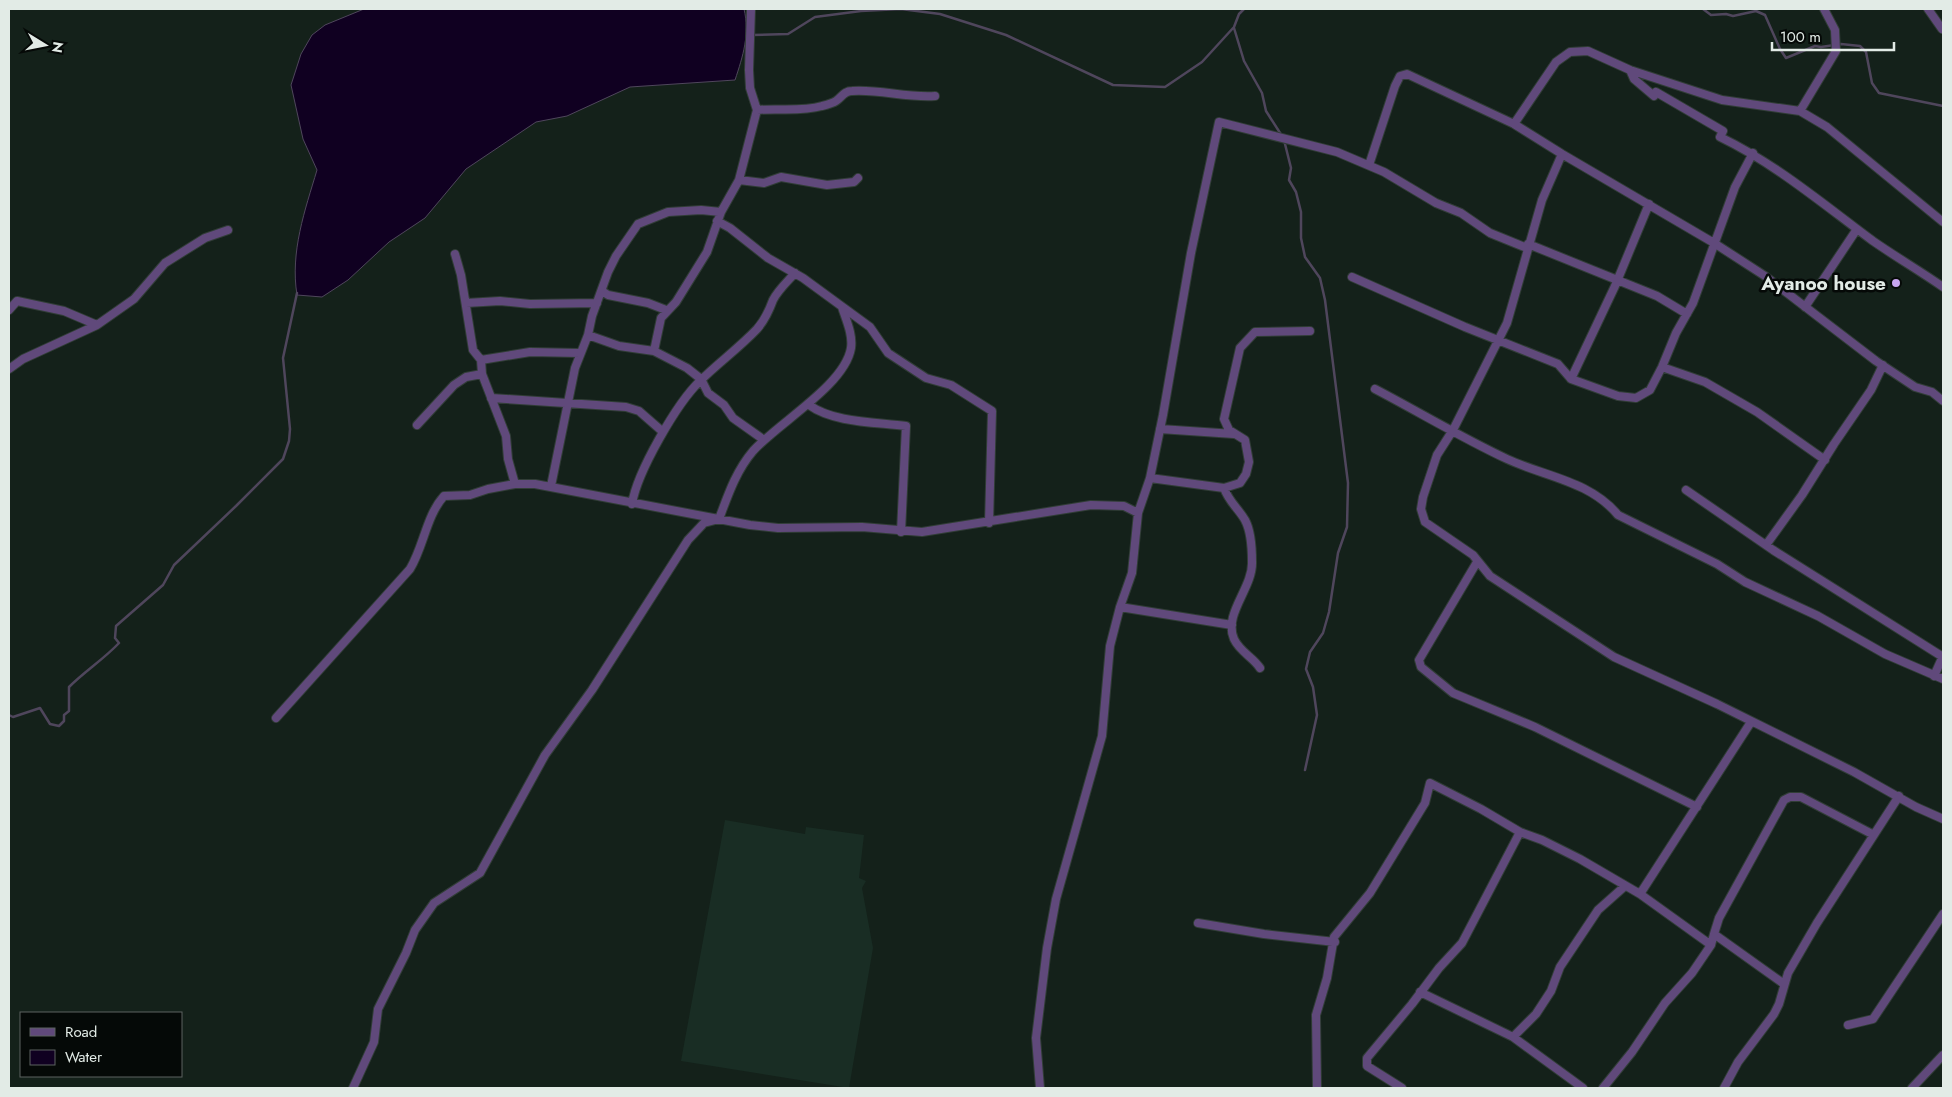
<svg xmlns="http://www.w3.org/2000/svg" width="1952" height="1097" font-family="Jost,sans-serif">
  <style>
    .built { fill: #192d24 }
    .water { fill: #100021; stroke: #4f465c }
    .lines { fill: none; stroke-linecap: round; stroke-linejoin: round }
    .stream { stroke: #4f465c; stroke-width: 2.5 }
    .minor-casing { stroke: #313d37; stroke-width: 10 }
    .minor { stroke: #60497b; stroke-width: 8 }
    .poi-dot { fill: #c7a6f0; stroke: #050907; stroke-width: 2 }
    .labels { text-anchor: middle; dominant-baseline: central; stroke-width: 5; stroke-linejoin: round; paint-order: stroke }
    .poi-label { font-size: 19px; font-weight: bold; fill: #e2ebe6; stroke: #050907; text-anchor: end }
  </style>
  <rect width="100%" height="100%" fill="#14211a"/>
  <path class="built" d="M725,820L805,834L806,827L864,835L859,878L866,881L862,888L873,948L849,1088L681,1061Z"/>
  <path class="water" d="M364,9H744C750,34 743,56 735,80L630,87L567,116L536,122L466,169L425,218L389,242L348,280L322,297L297,295C290,252 305,210 317,170L303,139L291,85L301,54L312,35L325,25Z"/>
  <g class="lines">
    <path class="stream" d="M1703,9L1711,15L1726,14L1733,16L1756,11L1765,15L1780,49L1786,58L1815,46L1821,47L1841,44L1860,46L1866,52L1872,83L1879,93L1943,106
      M1234,28L1244,61L1262,93L1266,111L1282,136
      M751,35L788,34L815,17L861,11L901,9L940,14L1006,35L1113,85L1165,87L1202,62L1234,27L1239,14L1244,9
      M1284,140L1291,168L1289,180L1296,192L1301,212V238L1305,257L1320,278L1325,300L1348,483L1347,527L1338,553L1329,612L1323,633L1310,652L1306,669L1313,687L1317,715L1305,770
      M9,715L13,717L40,708L50,724L59,726L64,721V715L69,711V687C85,671 104,659 119,643L115,638L116,626L163,585L174,565L236,506L283,459L289,441L290,429L283,358L297,293"/>
    <g class="minor-casing">
      <path id="minor" d="M1928,9L1942,29
        M1630,70L1634,79L1654,96L1656,92L1723,131L1720,137C1776,164 1823,204 1873,241C1896,257 1920,271 1943,287
        M757,110C778,108 801,112 822,106C826,105 833,103 836,101C842,97 844,91 852,91C880,89 906,98 935,96
        M1800,111L1836,51L1835,30L1824,9
        M1514,124L1556,62L1570,52L1588,51L1630,70L1722,100L1800,111L1827,127L1943,222
        M1562,154L1542,200L1507,323L1453,430L1437,455L1423,497L1421,509L1425,522L1473,555L1490,576L1614,657L1717,704L1854,772L1916,807L1943,819
        M1369,165L1395,86L1400,76L1407,74L1514,124L1562,154L1714,243L1765,276L1876,361L1915,387L1932,392L1943,401
        M739,180L764,183L781,177L827,185L854,182L858,178
        M717,221L730,228L768,258L803,278L870,327L888,353L926,378L951,385L992,411L989,523
        M1528,244L1657,296L1687,314
        M455,254L461,275L473,350L481,360L482,374L506,436L508,459L515,484
        M1352,277L1465,327L1558,364L1571,379L1618,396L1636,398L1650,390L1662,367L1676,333L1693,303L1735,187L1753,153
        M602,291L608,295L648,303L666,310
        M466,303L500,301L530,304L597,303
        M1805,307L1857,229
        M9,310L17,301L64,311L97,325L134,299L165,263L205,238L228,230
        M588,335L619,346L654,351L687,368L701,379L708,393L724,405L733,418L764,440
        M654,351L661,318L676,302L707,252L721,212L739,180L757,110L750,88L749,70L751,9
        M481,360L530,352L580,353
        M1662,367L1705,382L1757,412L1825,460
        M9,369L23,359L97,325
        M1571,379L1615,286L1649,204
        M1375,389C1419,412 1462,438 1507,459C1546,477 1590,481 1618,515L1717,564L1745,582L1818,616L1885,654L1943,679
        M491,398L626,407L639,411L663,432
        M809,405C834,423 876,422 906,426L901,532
        M417,425L454,385L466,377L482,374
        M1160,429L1234,434
        M1150,478L1224,488L1240,483L1246,474L1249,462L1245,440L1229,430L1224,419L1240,348L1255,332L1310,331
        M551,486L575,368L588,335L592,316L608,272L616,256L638,224L668,212L701,210L721,212
        M1224,488C1229,502 1238,508 1245,520C1251,531 1252,550 1252,562C1253,588 1223,614 1234,639C1240,652 1253,657 1260,668
        M1686,490L1773,550L1943,657
        M632,504C637,472 677,403 700,381C718,363 739,348 757,329C765,320 769,311 773,300C778,290 788,281 795,273
        M1766,545L1802,495L1834,444L1871,390L1883,365
        M1477,562L1419,660L1421,667L1453,693L1535,727L1697,807
        M1120,607L1232,625
        M1934,676L1943,656
        M276,718L410,569C424,546 426,516 444,496L470,495L488,489L515,484H535L750,525L778,528L862,527L922,532L1091,505L1124,506L1138,513
        M1640,894L1751,722
        M1198,923L1264,934L1335,942
        M1714,934L1719,918L1784,800L1790,797H1801L1872,834
        M1420,992L1513,1037L1536,1014L1551,991L1560,967L1598,910L1625,886
        M1848,1025L1873,1019L1943,914
        M1513,1037L1583,1088
        M353,1088L374,1042L378,1009L406,953L415,930L434,903L480,873L545,755L592,690L688,540L704,523L719,519C728,495 736,471 753,451C778,423 845,385 851,348C853,334 846,320 842,307
        M1040,1088L1036,1038L1047,948L1056,899L1102,736L1110,646L1120,607L1132,573L1138,513L1150,478L1163,415L1191,253L1219,122L1337,152L1384,172L1436,203L1461,213L1490,233L1527,248
        M1317,1088L1316,1015L1327,978L1334,937L1370,893L1425,803L1430,783L1481,809L1520,832L1542,840L1580,859L1640,894L1711,945L1714,934L1784,984
        M1402,1088L1367,1066V1058L1412,1004L1439,968L1462,943L1520,832
        M1603,1088L1632,1052L1665,1003L1692,973L1711,945
        M1724,1088L1738,1062L1774,1014L1779,1004L1788,973L1817,923L1899,796
        M1912,1088L1943,1055"/>
    </g>
    <use href="#minor" class="minor"/>
  </g>
  <circle class="poi-dot" cx="1896" cy="283" r="5"/>
  <g class="labels">
    <g class="poi-label">
      <text x="1886" y="283">Ayanoo house</text>
    </g>
  </g>
  <rect width="1952" height="1097" fill="none" stroke="#e2ebe6" stroke-width="20"/>
  <rect x="20" y="1012" width="162" height="65" fill="#050907" stroke="#5d6360"/>
  <rect x="30" y="1028" width="25" height="8" fill="#60497b" stroke="#5d6360"/>
  <text x="65" y="1037" font-size="15" fill="#e2ebe6">Road</text>
  <rect x="30" y="1050" width="25" height="15" fill="#100021" stroke="#5d6360"/>
  <text x="65" y="1062" font-size="15" fill="#e2ebe6">Water</text>
  <g transform="translate(45 45) rotate(100)" stroke="#050907" stroke-width="4" paint-order="stroke">
  <path d="M0-4L9 19L0 12L-9 19Z" fill="#e2ebe6"/>
  <text y="-8" font-size="14" font-weight="bold" text-anchor="middle" fill="#e2ebe6">N</text>
  </g>
  <path d="M1772 42v8h122v-8" fill="none" stroke="#e2ebe6" stroke-width="2.5"/>
  <text x="1780" y="42" font-size="15" fill="#e2ebe6" stroke="#050907" stroke-width="4" paint-order="stroke">100 m</text>
</svg>
